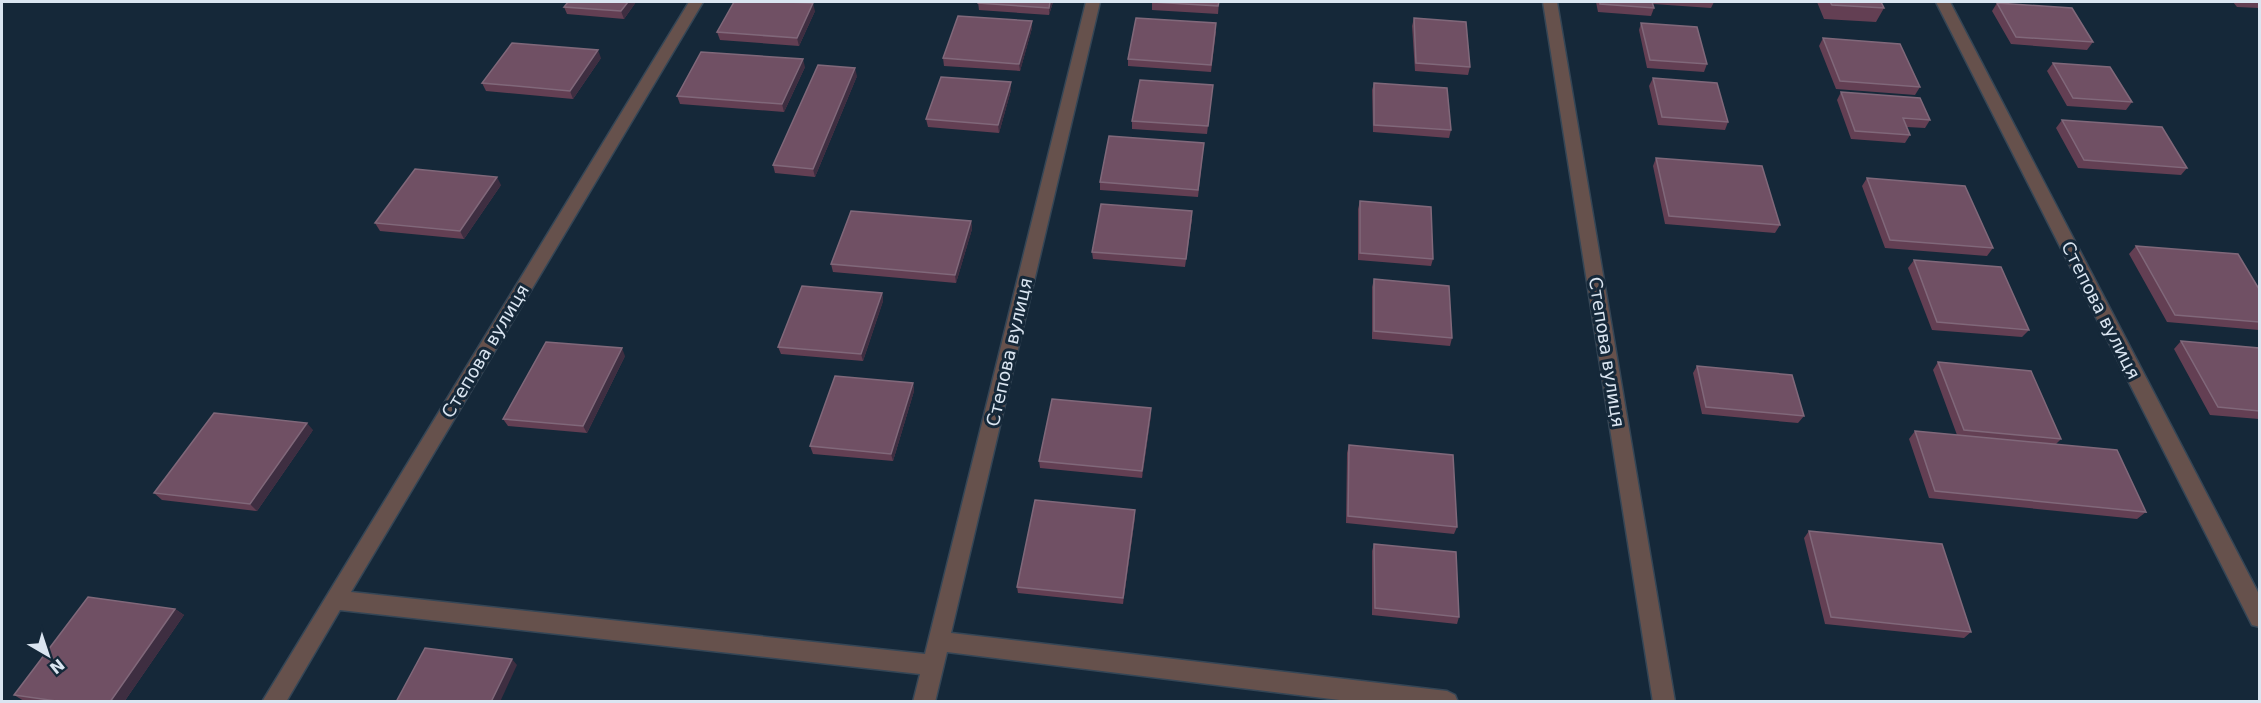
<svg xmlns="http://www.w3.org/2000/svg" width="2261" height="703" font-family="'DejaVu Sans',sans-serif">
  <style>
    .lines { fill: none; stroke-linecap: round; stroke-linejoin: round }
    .minor-casing { stroke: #354656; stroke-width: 3 }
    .minor { fill: #66514c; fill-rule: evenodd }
    .wall { fill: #633f53 }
    .shaded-wall { fill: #3e2e41 }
    .building { fill: #705064; stroke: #80687a; stroke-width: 1.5 }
    .labels { text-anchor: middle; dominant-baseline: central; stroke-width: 6; stroke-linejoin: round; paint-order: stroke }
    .street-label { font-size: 18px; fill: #dae5f1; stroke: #152839 }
  </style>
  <rect width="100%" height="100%" fill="#152839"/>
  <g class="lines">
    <g class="minor-casing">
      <path id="minor" d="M689,2H703L351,592L925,654L1086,2H1100L951,633L1447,691L1455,695L1458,702H1356L947,652L935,702H913L920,674L340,610L286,702H262Z
        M1543,2H1557L1675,702H1653Z
        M1936,2H1950L2260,596V627L2252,625Z"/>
    </g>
    <use href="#minor" class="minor"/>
  </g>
  <path class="wall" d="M568,2H636L624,19L567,14L564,7Z
    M978,2H1053L1049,15L979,10Z
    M1152,2H1219L1218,14L1152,10Z
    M1596,2H1714L1711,8L1653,4L1654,8L1651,16L1598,12Z
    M1817,2H1881L1884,8L1876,22L1824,19Z
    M2233,2H2259V8L2237,7Z
    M1997,3L2093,42L2087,50L2011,44L1992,11Z
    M815,11L799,46L720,40L717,32Z
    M1414,18L1470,67L1468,75L1415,71L1412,26Z
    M1032,21V28L1020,71L944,66L943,58Z
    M1641,23L1707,64L1704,72L1647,68L1639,30Z
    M1216,31L1211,72L1128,66V59Z
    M1823,38L1920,87L1915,95L1836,89L1819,46Z
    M601,58L573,99L486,91L482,83Z
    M2053,63L2132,102L2126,110L2067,106L2047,71Z
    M805,67L784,112L680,104L677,96Z
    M857,76L815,177L775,173L773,165Z
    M1653,78L1728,122L1725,130L1658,125L1649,86Z
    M1011,82V90L999,133L928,127L926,119Z
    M1374,83L1451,130L1449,138L1373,132L1372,90Z
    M1841,92L1930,120L1925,128L1907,127L1910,135L1905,143L1851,139L1837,100Z
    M1212,93L1207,134L1132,129V121Z
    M2062,120L2187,168L2181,175L2078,168L2056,128Z
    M1204,143L1198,197L1100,190V182Z
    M1656,158L1780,225L1775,233L1665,224L1653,166Z
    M1867,178L1993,248L1987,256L1885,248L1862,186Z
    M501,185L464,239L380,231L375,223Z
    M1360,201L1433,259L1431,266L1358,260V209Z
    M1192,219L1185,267L1093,259L1092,252Z
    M971,221L972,229L956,283L833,272L831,264Z
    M2136,246L2259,289V330L2167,322L2129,254Z
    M1914,260L2029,330L2022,337L1932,330L1908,268Z
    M1374,279L1452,338L1450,346L1372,339V287Z
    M882,293L883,301L863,361L781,354L778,347Z
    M2181,341L2259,348V419L2210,415L2174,349Z
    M625,356L587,433L508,426L503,419Z
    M1938,362L2061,439L2056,444L2146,512L2137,519L1929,498L1909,439L1915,431L1957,435L1933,370Z
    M1697,366L1804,416L1798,423L1702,414L1693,373Z
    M913,383L914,391L893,461L813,454L810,446Z
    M1151,408V415L1142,478L1040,468L1039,461Z
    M313,430L257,511L162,500L154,493Z
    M1349,445L1457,527L1454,534L1346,523L1347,453Z
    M1135,517L1123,604L1018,593L1017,587Z
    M1809,531L1971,632L1964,638L1825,624L1804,538Z
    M1374,544L1459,617L1457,624L1372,615V551Z
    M175,609L184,615L124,702H26L24,701L14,695Z"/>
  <path class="shaded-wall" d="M628,2H636L624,19L621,11Z
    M1050,2H1053L1049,15V8Z
    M813,3L815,11L799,46L797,38Z
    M1032,21V28L1020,71L1019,64Z
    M598,50L601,58L573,99L570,91Z
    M803,59L805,67L784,112L782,104Z
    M855,68L857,76L815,177L813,169Z
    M1011,82V90L999,133L998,125Z
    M497,177L501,185L464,239L460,231Z
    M971,221L972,229L956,283L955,275Z
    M882,293L883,301L863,361L861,354Z
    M622,348L625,356L587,433L583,426Z
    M913,383L914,391L893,461L891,454Z
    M1151,408V415L1142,478V471Z
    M307,423L313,430L257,511L250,504Z
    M1135,510V517L1123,604V598Z
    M175,609L184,615L124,702H110Z
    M512,659L517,665L500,702H491Z"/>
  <path class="building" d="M568,2H628L621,11L564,7Z
    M734,2H786L813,3L797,38L717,32Z
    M978,2H1050L1049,8L978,3Z
    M1152,2H1219L1218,6Z
    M1600,2H1652L1654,8L1600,4Z
    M1830,2H1881L1884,8L1832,5Z
    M1997,3L2072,8L2093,42L2016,37Z
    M958,16L1032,21L1019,64L943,58Z
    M1136,18L1216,23L1211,65L1128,59Z
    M1414,18L1466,22L1470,67L1416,63Z
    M1641,23L1697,27L1707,64L1650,60Z
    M1823,38L1900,44L1920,87L1840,81Z
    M512,43L598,50L570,91L482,83Z
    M701,52L803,59L782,104L677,96Z
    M2053,63L2110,67L2132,102L2073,98Z
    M818,65L855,68L813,169L773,165Z
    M941,77L1011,82L998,125L926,119Z
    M1653,78L1717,83L1728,122L1662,117Z
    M1140,80L1213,85L1208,126L1132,121Z
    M1374,83L1447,88L1451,130L1374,125Z
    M1841,92L1920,98L1930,120L1903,118L1910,135L1855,131Z
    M2062,120L2162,127L2187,168L2084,160Z
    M1109,136L1204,143L1198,190L1100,182Z
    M1656,158L1762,166L1780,225L1669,216Z
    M415,169L497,177L460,231L375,223Z
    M1867,178L1965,186L1993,248L1890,240Z
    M1360,201L1431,207L1433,259L1360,253Z
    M1101,204L1192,211L1186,259L1092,252Z
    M851,211L971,221L955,275L831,264Z
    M2136,246L2238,254L2259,289V322L2175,315Z
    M1914,260L2001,267L2029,330L1937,322Z
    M1374,279L1449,286L1452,338L1374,331Z
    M802,286L882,293L861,354L778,347Z
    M2181,341L2259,348V411L2218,407Z
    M546,342L622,348L583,426L503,419Z
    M1938,362L2031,371L2061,439L1964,430Z
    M1697,366L1792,375L1804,416L1706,407Z
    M835,376L913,383L891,454L810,446Z
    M1052,399L1151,408L1142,471L1039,461Z
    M214,413L307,423L250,504L154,493Z
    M1915,431L2117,450L2146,512L1935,491Z
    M1349,445L1453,455L1457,527L1348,516Z
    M1035,500L1135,510L1123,598L1017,587Z
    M1809,531L1942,544L1971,632L1831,617Z
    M1374,544L1456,552L1459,617L1375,608Z
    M88,597L175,609L110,702H63L14,695Z
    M425,648L512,659L491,702H396Z"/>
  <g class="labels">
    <g class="street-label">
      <text transform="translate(2101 310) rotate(63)">Степова вулиця</text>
      <text transform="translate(485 351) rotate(-59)">Степова вулиця</text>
      <text transform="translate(1009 352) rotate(-77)">Степова вулиця</text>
      <text transform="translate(1607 352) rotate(81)">Степова вулиця</text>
    </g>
  </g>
  <rect width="2261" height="703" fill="none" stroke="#dae5f1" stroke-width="6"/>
  <g transform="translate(48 655) rotate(141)" stroke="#152839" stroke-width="4.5" paint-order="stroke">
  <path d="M0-4.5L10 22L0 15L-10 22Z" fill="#dae5f1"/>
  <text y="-9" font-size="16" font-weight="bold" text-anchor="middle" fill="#dae5f1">N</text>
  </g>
</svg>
